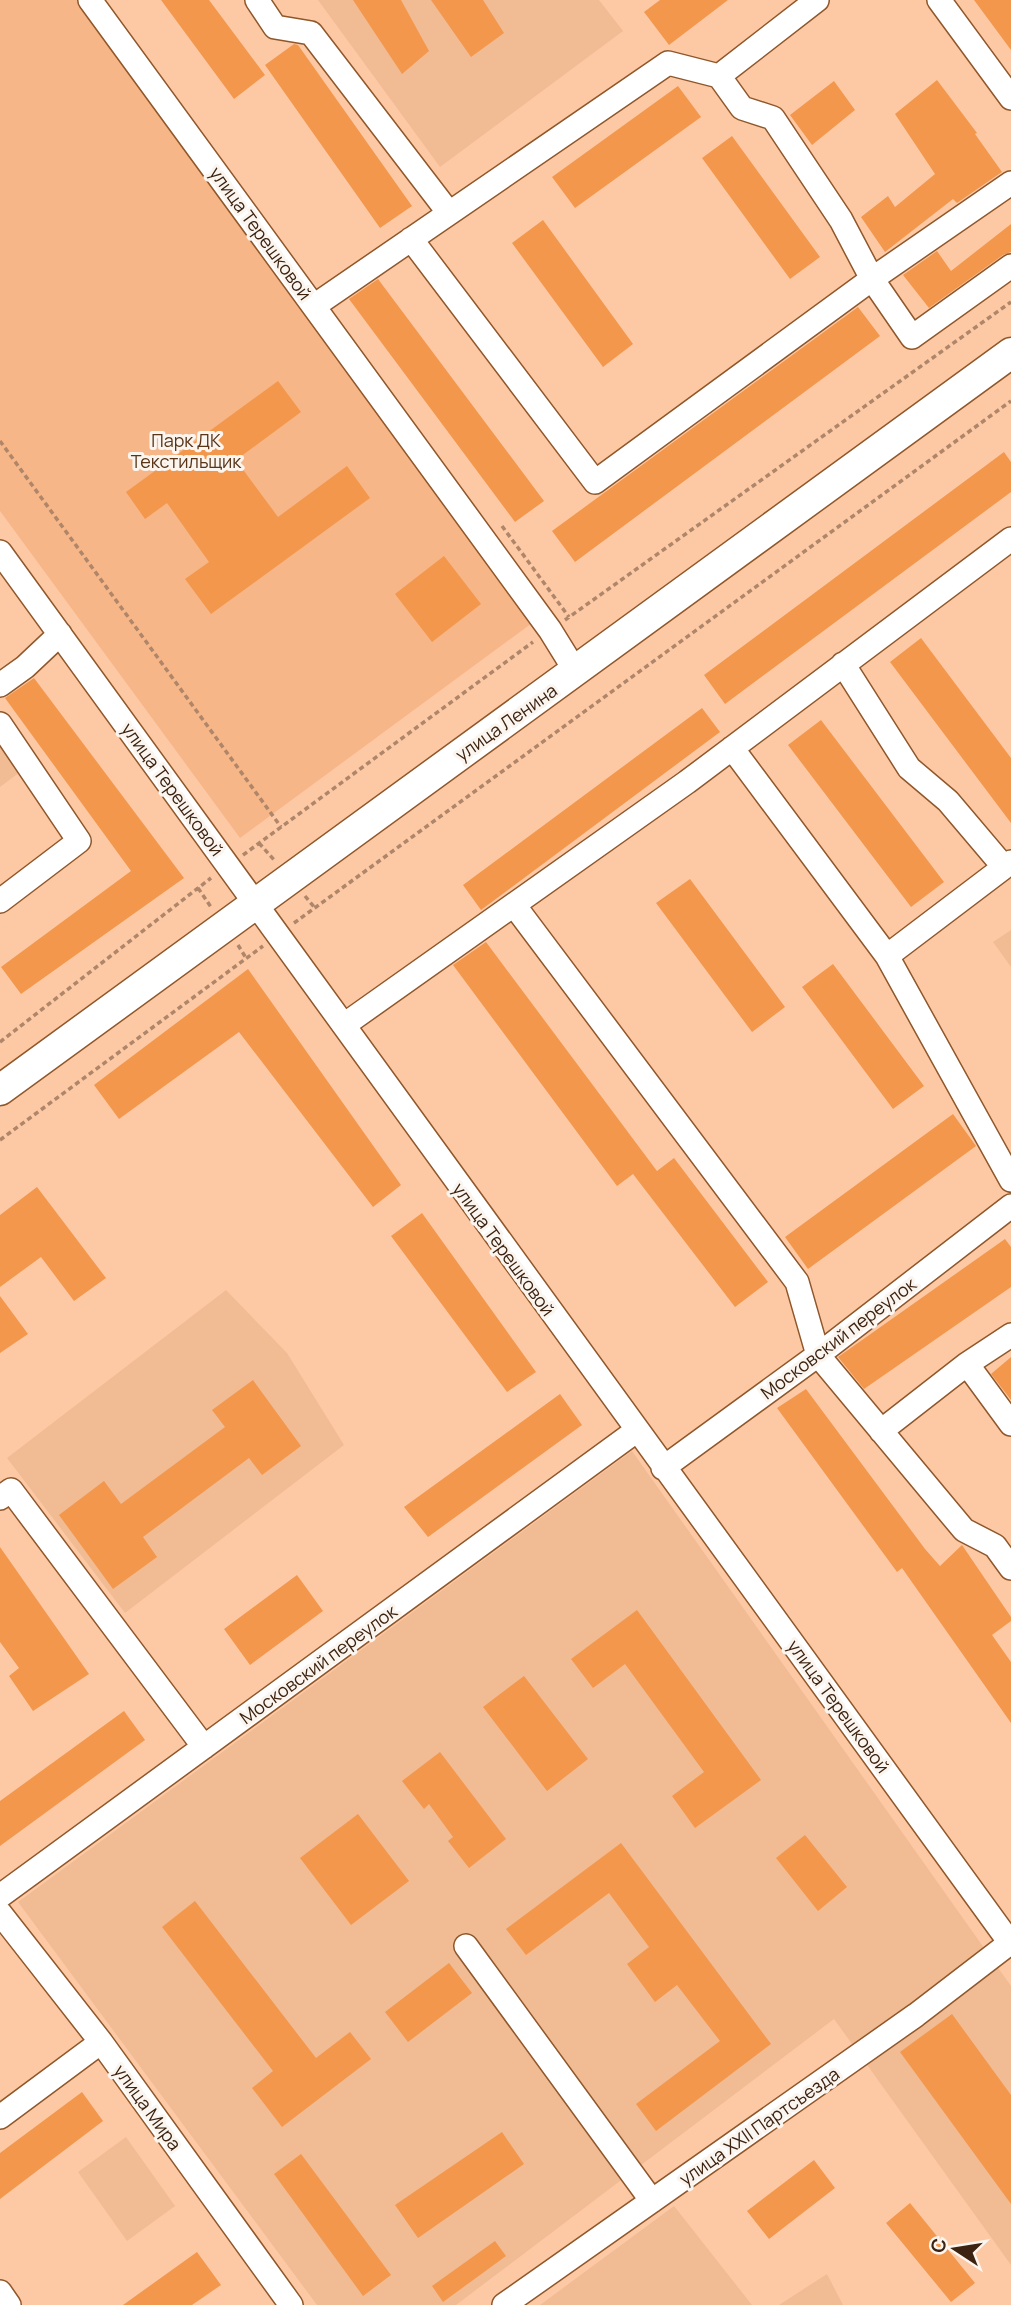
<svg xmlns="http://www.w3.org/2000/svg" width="1011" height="2305" font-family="Manrope,sans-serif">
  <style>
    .built { fill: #f1bb94 }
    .green { fill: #f7b687 }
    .building { fill: #f3974d }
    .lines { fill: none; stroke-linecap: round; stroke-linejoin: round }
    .minor-casing { stroke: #8f572a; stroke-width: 26 }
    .major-casing { stroke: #8f572a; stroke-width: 33 }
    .path { stroke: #af8669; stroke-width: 3.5; stroke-dasharray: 5 3.5; stroke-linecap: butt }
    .minor { stroke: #fff; stroke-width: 23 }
    .major { stroke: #fff; stroke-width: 30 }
    .labels { text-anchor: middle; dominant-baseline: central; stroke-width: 6; stroke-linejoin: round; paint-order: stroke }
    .street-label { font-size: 18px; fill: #3c2311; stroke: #fbf5f0 }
    .park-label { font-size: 18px; fill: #593416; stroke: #fbf5f0 }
  </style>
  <rect width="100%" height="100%" fill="#fdc9a5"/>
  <path class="built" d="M318,0H599L623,31L440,167Z
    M0,745L20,772L0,787Z
    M1011,930V967L993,942Z
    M226,1290L287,1353L344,1445L125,1613L7,1458Z
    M632,1451L1011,1986V2265L834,2019L456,2305H317L18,1902Z
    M126,2137L175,2206L127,2241L78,2172Z
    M674,2206L752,2305H540Z
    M827,2274L843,2305H779Z"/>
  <path class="green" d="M0,0H88L539,618L240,838L0,511Z"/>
  <path class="building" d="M161,0H209L265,75L234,99Z
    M353,0H401L429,51L402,74Z
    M431,0H483L504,33L471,57Z
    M660,0H728L669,45L644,12Z
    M974,0H1011V50Z
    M294,44L298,45L412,206L380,228L265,65Z
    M937,80L977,133L975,134L1002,172L957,203L953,199L885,252L861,217L888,196L895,207L935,174L895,114Z
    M834,81L855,110L812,145L790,115Z
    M678,86L701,117L575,208L552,177Z
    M732,136L820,257L790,279L702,158Z
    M543,220L633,344L603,367L512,243Z
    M1011,224V252L1003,255L929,308L903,275L937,251L951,271Z
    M378,279L544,501L515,522L349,299Z
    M858,307L880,336L575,562L552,531Z
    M278,381L301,412L236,460L278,517L347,466L370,498L211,614L185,579L209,562L167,503L145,519L126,492Z
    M1004,452L1011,462V492L725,704L704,675Z
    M444,556L481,604L432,642L395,594Z
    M921,638L1011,758V823L890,662Z
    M34,678L184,878L21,994L1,967L131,871L5,698Z
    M702,708L720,732L481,910L463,885Z
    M821,720L944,882L911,907L788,745Z
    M690,879L785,1007L752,1032L656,903Z
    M486,942L657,1171L674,1158L768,1282L735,1307L633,1174L617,1186L453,965Z
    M833,964L924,1086L893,1109L802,987Z
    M248,969L401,1185L373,1207L239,1032L119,1119L94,1085Z
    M953,1114L976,1146L808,1269L785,1237Z
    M37,1187L106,1278L74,1301L41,1257L0,1287V1215Z
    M422,1213L536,1372L507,1392L391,1236Z
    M1005,1239L1011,1247V1287L864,1389L838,1357Z
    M0,1296L28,1334L0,1353Z
    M1011,1357V1400L991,1374Z
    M253,1380L301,1446L262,1475L249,1458L143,1537L157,1557L113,1589L59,1515L104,1481L121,1504L225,1427L212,1410Z
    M806,1389L925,1549L940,1566L962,1545L1011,1617V1621L992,1635L1011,1662V1723L902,1568L897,1572L777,1408Z
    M560,1394L582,1425L428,1537L404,1507Z
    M0,1547L89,1674L33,1711L9,1676L19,1668L0,1642Z
    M297,1575L323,1611L250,1665L224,1629Z
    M637,1610L761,1780L695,1828L672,1796L704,1772L625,1664L593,1688L571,1659Z
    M524,1676L588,1759L547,1791L483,1707Z
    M124,1711L145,1740L0,1846V1801Z
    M440,1752L506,1839L469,1868L448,1841L453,1837L429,1804L424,1809L402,1781Z
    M358,1814L409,1881L351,1925L300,1858Z
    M805,1835L847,1887L818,1911L776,1858Z
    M621,1843L771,2044L656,2131L636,2104L720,2041L677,1985L655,2002L627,1964L649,1947L609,1893L526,1955L506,1929Z
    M195,1901L316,2058L350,2032L371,2059L282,2127L252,2088L273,2071L162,1927Z
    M449,1963L472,1993L408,2042L385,2012Z
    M952,2014L1011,2095V2204L900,2052Z
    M82,2092L103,2121L0,2199V2153Z
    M502,2132L524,2164L418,2238L395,2205Z
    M301,2154L391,2275L363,2296L274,2174Z
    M814,2160L835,2188L769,2239L747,2211Z
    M910,2203L975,2283L951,2302L886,2223Z
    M495,2241L506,2256L443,2302L432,2286Z
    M197,2252L221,2285L192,2305H123Z"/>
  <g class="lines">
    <g class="minor-casing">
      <path id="minor" d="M90,0L550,630L576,672
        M257,0L275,27L311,33L449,213
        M939,0L1011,98
        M719,76L817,0
        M411,239L595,482L872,279L1011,183
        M314,306L668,63L719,76L742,108L773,118L841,220L872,279L912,337L1011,266
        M0,552L1011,1944
        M843,664L909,768L948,801L1004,867
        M0,685L25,667L60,634
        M0,724L79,841L0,901
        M732,748L887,956L1011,1180
        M514,905L797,1282L818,1355L964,1530L995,1546L1011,1568
        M887,956L1011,862
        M344,1025L687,782L1011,539
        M1011,1335L967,1364L1011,1424
        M881,1431L967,1364
        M663,1468L818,1355L1011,1206
        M0,1498L11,1490L204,1747
        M0,1896L636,1431
        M0,1913L101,2042L291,2305
        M466,1946L652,2201
        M0,2117L101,2042
        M0,2292L9,2305
        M504,2305L916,2015L1011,1942"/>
    </g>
    <g class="major-casing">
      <path id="major" d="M0,1090L1011,353"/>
    </g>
    <path class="path" d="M0,441L281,827
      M502,526L569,617
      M565,620L1011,302
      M259,843L275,861
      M243,855L533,642
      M198,888L211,907
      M305,896L315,908
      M294,923L1011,401
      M238,945L246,958
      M0,1042L211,878
      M0,1140L263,946"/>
    <use href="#minor" class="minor"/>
    <use href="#major" class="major"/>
  </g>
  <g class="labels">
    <g class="street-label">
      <text transform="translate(261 233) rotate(54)">улица Терешковой</text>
      <text transform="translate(506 722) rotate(-35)">улица Ленина</text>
      <text transform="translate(173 789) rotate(54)">улица Терешковой</text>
      <text transform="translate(504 1249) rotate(54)">улица Терешковой</text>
      <text transform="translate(838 1338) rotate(-37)">Московский переулок</text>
      <text transform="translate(318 1664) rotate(-36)">Московский переулок</text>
      <text transform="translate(839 1706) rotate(54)">улица Терешковой</text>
      <text transform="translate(148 2107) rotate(54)">улица Мира</text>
      <text transform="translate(759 2126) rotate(-35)">улица XXII Партсъезда</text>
    </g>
    <g class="park-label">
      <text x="186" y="440">Парк ДК<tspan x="186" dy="21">Текстильщик</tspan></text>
    </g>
  </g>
  <g transform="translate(955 2249) rotate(282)" stroke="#fbf5f0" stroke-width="5" paint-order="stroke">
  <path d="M0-5L12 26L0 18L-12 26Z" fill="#3c2311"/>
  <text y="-10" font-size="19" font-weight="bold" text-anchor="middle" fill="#3c2311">С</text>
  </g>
</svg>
